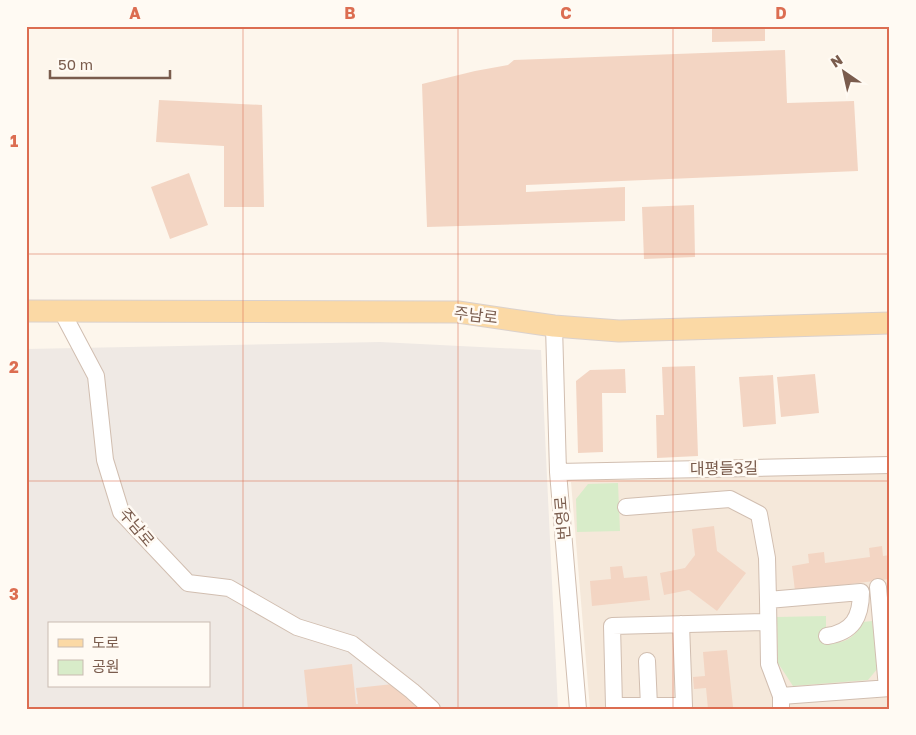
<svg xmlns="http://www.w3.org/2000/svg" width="916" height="735" font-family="'Golos Text','Noto Sans KR',sans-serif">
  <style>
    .residential { fill: #f5e8da }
    .industrial { fill: #efe9e4; fill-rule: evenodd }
    .green { fill: #d8ecc9 }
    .building { fill: #f3d5c3 }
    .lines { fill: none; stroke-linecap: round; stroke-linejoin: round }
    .minor-casing { stroke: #d1beb0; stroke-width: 18 }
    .major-casing { stroke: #dad1cd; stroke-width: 23 }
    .minor { stroke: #fff; stroke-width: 16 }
    .major { stroke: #fbd9a5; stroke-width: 21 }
    .grid { fill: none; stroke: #dc6d51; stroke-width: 1; stroke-opacity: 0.55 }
    .labels { text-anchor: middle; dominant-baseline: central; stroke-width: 5; stroke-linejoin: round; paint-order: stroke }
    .street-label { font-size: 16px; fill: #7a5c4d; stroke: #fffaf3 }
    .neatline { fill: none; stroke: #dc6d51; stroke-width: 2 }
    .grid-label { font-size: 16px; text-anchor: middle; font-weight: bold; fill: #dc6d51 }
  </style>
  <rect width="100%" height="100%" fill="#fdf6ec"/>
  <path class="residential" d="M890,471V709H590L571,482Z"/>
  <path class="industrial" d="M380,342L541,350L558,709H26V349ZM49,624H209V686H49Z"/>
  <path class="green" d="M618,483L620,531L577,532L576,499L588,484Z
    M826,616V644C845,643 854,639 863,622L872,621L878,668L868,680L793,686L778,663L777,617Z"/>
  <path class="building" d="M712,26H765V41L712,42Z
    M785,50L787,103L854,101L858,171L526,185V192L625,187V221L427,227L422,84L475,71L508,65L514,60Z
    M159,100L262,105L264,207H224V146L156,142Z
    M189,173L208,225L170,239L151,187Z
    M694,205L695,257L644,259L642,207Z
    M695,366L698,456L657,458L656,415H664L662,367Z
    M625,369L626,393H602L603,452L578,453L576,381L590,370Z
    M815,374L819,413L781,417L777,377Z
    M773,375L776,424L743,427L739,377Z
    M714,526L717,551L746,573L717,611L689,590L664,595L660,573L685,568L695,555L692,529Z
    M882,546L883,556L890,555V579L795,591L792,566L809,563L808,554L824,552L825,563L870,557L869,548Z
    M622,566L624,578L647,576L650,600L592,606L590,581L611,579L610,567Z
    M727,650L733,707L729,709H708L706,688L694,689L693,677L705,676L703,652Z
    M352,664L356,704H358L356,688L393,684L424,709H308L304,670Z"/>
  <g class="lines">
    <g class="minor-casing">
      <path id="minor" d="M61,310L96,376L105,460L121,512L188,583L229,588L297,627L352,644L412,691L432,709
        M554,326L558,472L578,709
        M558,472L890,465
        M626,507L730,499L759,514L767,558L768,600
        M878,587L887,688
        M681,624L684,706H614L612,626L768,622
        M647,661L649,706
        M781,696L769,664L768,600L861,592C861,617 853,632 827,636
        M781,709V696L890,688"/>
    </g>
    <g class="major-casing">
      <path id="major" d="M26,311L458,312L554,326L619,331L890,323"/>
    </g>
    <use href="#minor" class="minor"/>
    <use href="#major" class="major"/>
  </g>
  <path class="grid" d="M243,26V709M458,26V709M673,26V709M26,254H890M26,481H890"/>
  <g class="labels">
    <g class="street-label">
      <text transform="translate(476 315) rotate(7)">주남로</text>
      <text transform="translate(724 468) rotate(-1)">대평들3길</text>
      <text transform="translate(562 518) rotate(-95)">번영로</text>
      <text transform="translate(137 527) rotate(50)">주남로</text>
    </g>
  </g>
  <rect width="916" height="735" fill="none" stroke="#fffaf3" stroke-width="55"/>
  <rect x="48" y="622" width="162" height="65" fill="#fffaf3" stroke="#cabbb1"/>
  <rect x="58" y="639" width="25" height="8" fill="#fbd9a5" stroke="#cabbb1"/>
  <text x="92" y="648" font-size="15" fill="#7a5c4d">도로</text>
  <rect x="58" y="660" width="25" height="15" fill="#d8ecc9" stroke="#cabbb1"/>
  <text x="92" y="672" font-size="15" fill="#7a5c4d">공원</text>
  <g transform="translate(844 72) rotate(326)" stroke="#fffaf3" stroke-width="4" paint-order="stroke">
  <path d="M0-4L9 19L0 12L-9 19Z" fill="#7a5c4d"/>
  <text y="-8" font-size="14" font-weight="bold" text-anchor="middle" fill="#7a5c4d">N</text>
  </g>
  <path d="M50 70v8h120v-8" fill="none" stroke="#7a5c4d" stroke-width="2.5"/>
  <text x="58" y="70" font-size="15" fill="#7a5c4d" stroke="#fffaf3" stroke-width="4" paint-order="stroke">50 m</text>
  <rect x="28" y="28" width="860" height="680" class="neatline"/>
  <g class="grid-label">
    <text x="135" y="19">A</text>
    <text x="350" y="19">B</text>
    <text x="566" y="19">C</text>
    <text x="781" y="19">D</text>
    <text x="14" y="147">1</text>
    <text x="14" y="373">2</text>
    <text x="14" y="600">3</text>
  </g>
</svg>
